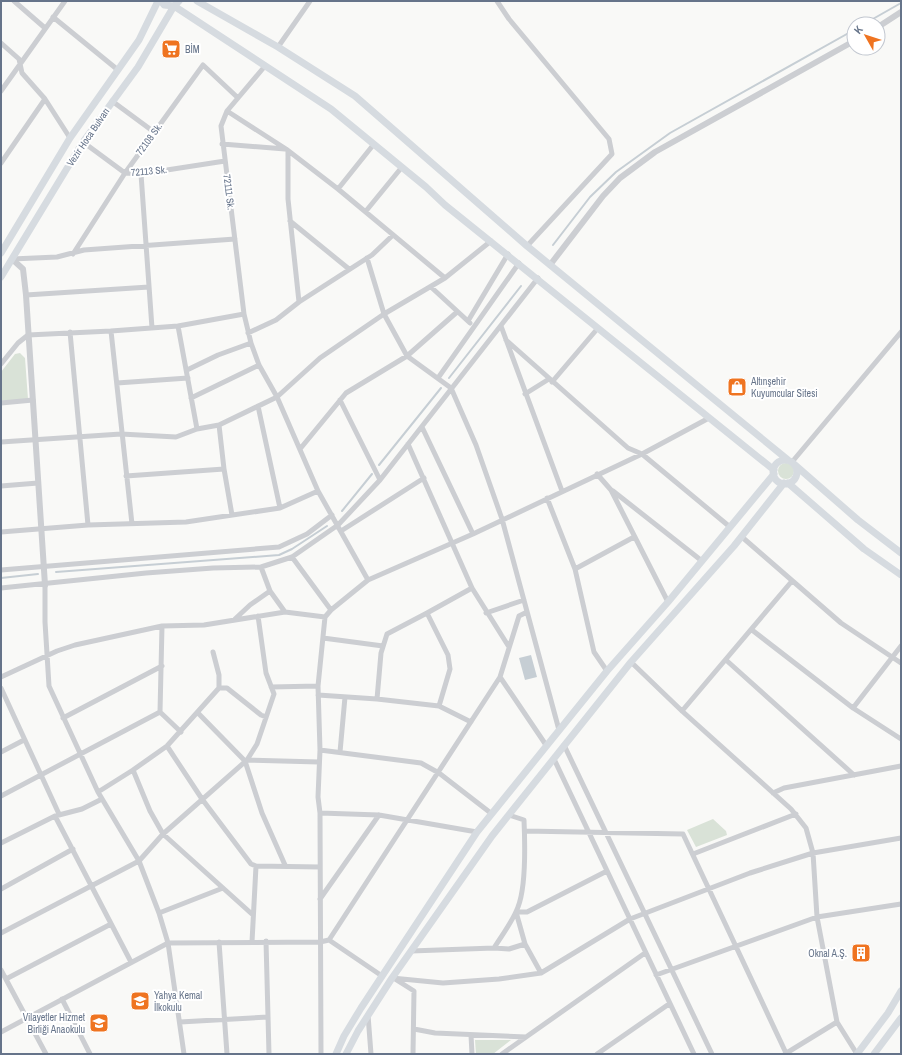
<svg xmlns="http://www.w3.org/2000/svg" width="902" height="1055" font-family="'Archivo Narrow',sans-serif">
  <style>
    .green { fill: #d9e2d7 }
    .water { fill: #c6ced4 }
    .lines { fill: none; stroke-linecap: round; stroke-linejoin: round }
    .stream { stroke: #c6ced4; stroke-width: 2 }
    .minor { stroke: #ccced2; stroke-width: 5 }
    .tertiary { stroke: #ccced2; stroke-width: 6 }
    .secondary { stroke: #d6dbe0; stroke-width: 7 }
    .labels { text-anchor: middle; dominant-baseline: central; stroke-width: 4; stroke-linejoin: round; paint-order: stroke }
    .poi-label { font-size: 10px; fill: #66748a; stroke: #fff; text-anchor: start }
    .street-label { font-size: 10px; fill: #66748a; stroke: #fff }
  </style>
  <rect width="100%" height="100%" fill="#f9f9f7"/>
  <path class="green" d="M20,353L25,358L28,399L1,401V372L15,354Z
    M778 471a8 8 0 1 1 16 0a8 8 0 1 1-16 0Z
    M713,819L726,831L727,835L696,847L687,830Z
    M475,1040H511L493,1054H476Z"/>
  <path class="water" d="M531,655L537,677L525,680L519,658Z"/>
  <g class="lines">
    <path class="stream" d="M864,24L901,3
      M553,245L590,197L616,172L670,133L854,30
      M449,378L521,286
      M379,465L441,388
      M342,511L372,474
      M56,572L279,555L292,549L327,526
      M1,578L38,574"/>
    <path class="minor" d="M14,1L45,28
      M497,1L509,19L609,139L612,154L527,246
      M53,17L118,70
      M1,43L19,59L22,73L45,99L70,138
      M278,47L310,1
      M265,66L227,111L221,126L244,314L251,343L259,365L277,397L318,491L368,580
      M1,91L65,1
      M112,101L154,132
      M227,111L286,149L338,189L445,278
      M83,142L125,173L141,174L225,161
      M222,144L285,149
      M288,151V199L299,302
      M1,163L45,99
      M141,174L152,328
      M338,189L374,144
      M366,211L402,167
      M290,221L349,269
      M73,254L125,173L203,65L237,97
      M367,258L384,314L407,356L451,388L476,445L502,519L559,730
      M12,259L57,257L84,250L235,239
      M431,287L470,323
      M26,295L149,287
      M468,321L508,254
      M178,326L197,429
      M501,326L562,491
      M111,331L132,524
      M70,332L88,525
      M248,333L276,320L299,302L372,255L393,235
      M506,340L628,448L642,454L730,527
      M1,364L18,343L28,335L111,331L178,326L244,314
      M187,370L218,355L251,343
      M438,378L519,263
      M552,382L598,328
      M117,383L188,378
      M525,394L549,379
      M191,398L259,365
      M340,400L380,480
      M1,403L33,400
      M258,406L280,508
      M219,425L224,469
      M422,427L473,534
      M1,442L121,434L176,437L197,429L219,425L277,397L320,358L384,314L445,278L491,241
      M408,444L472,588L509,647
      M300,449L346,393L407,356L457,312
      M792,462L901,332
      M597,474L611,490L668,602
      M126,476L224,469L232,515
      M1,486L38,483
      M613,491L702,561
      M547,498L575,569L594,652L607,671
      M341,531L424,478
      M1,532L88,525L186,522L280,508L318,491
      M742,537L841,623L901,663
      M292,557L331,610
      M575,569L634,537
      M1,570L279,547L307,534L332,515
      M45,585V622L49,686L98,792L139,861L159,913L168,943L184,1054
      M1,588L146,573L213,568L261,567L292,557L338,525L380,480L538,278
      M270,591L285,612
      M486,613L524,600
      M235,619L250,605L270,591L261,567
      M752,630L853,708L901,739
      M323,638L383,646
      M213,652L219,675V688H227L261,715L266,717
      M726,660L854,775
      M631,662L682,711L791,809L806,828L813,853L817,917L837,1022L857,1054
      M1,677L57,651L75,645L162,626
      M500,677L546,745
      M271,687L318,686
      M1,688L59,814
      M318,695L377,699L439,706L471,722
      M377,699L381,653L387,634L427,613
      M439,706L450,669L448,655L427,613L472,588
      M853,708L901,646
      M682,711L792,581
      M160,712L162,626L204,625L285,612L325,617
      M198,713L245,761L262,813L285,865
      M63,718L162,666
      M564,745L712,1054
      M167,746L202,799L251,864L256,866L320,867
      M320,750L421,763L439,773L492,814
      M1,752L24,740
      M340,752L345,697
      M554,759L694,1054
      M247,760L319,762
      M133,770L167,746L219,688
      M98,792L133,770L150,811L163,834L253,915
      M773,793L784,788L901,766
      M1,796L160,712L181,732
      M320,813L379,815L477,832
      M55,816L131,962
      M525,831L683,834L786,1053
      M1,843L55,816L82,809L102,799
      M693,854L796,814
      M1,889L73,849
      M320,899L379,815
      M159,913L223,888
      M1,933L139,861L163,834L247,760L257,744L274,694L266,673L258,616
      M329,940L500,677L519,616L527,612
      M266,941L269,1054
      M219,942L227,1054
      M252,942L256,866
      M494,948C502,935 513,921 518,907C526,887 525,843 524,820L509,815
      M411,951L494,948L509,949L525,944
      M1,970L46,1054
      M541,973L525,944L516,912H527L607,871
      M656,975L817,917L901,904
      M392,978L443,983L499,979L541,973L630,919L750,873L813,853L901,838
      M6,979L111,924
      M395,979L414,991L413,1054
      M62,999L90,1054
      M368,1015L371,1054
      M180,1022L268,1017
      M414,1029L435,1033L526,1037
      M1,1032L168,943L320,942L329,940L382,976
      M471,1035L472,1054
      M321,1054L320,813L318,797L320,750L318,686L325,617L331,610L368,580L473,534L642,454L709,418
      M502,1054L645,953
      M597,1054L669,1004
      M785,1054L837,1022"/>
    <path class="tertiary" d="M878,27L901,12
      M12,259L23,269L26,295L45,585
      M550,265L603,196L620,178L655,152L854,41"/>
    <path class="secondary" d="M161,1L164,5L174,6L331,109L426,187L445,205L774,470
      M197,1L278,47L355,96L527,246L788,460
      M1,253L70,138L139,40L158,1
      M1,277L83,142L138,67L174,6L179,1
      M773 472a12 12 0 1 1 24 0a12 12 0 1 1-24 0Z
      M795,465L858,520L901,553
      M788,483L864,549L901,575
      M336,1054L344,1036L361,1008L477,832L607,671L668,602L774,474
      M346,1054L358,1031L392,978L492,836L631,662L734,546L784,483
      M857,1054L888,1013L901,991
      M874,1054L901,1018"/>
  </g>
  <defs>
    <g id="supermarket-square" transform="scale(1)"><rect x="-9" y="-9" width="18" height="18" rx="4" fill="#ef7421" stroke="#fff"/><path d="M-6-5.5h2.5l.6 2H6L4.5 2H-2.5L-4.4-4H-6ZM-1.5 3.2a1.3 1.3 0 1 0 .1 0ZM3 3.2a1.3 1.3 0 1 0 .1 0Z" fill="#fff"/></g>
    <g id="shop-square" transform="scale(1)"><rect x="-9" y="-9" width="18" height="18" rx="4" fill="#ef7421" stroke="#fff"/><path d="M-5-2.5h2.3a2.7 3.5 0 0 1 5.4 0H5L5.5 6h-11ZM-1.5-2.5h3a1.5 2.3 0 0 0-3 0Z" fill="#fff"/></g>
    <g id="building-square" transform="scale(1)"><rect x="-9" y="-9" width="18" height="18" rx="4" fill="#ef7421" stroke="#fff"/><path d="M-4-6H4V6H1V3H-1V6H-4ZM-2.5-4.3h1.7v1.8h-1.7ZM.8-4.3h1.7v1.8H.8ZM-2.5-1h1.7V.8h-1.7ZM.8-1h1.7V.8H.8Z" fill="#fff"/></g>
    <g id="school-square" transform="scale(1)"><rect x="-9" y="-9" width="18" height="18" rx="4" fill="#ef7421" stroke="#fff"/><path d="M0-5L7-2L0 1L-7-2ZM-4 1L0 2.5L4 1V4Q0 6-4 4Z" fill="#fff"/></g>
  </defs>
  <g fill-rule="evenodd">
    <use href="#supermarket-square" x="171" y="49"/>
    <use href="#shop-square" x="737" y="387"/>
    <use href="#building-square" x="861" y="953"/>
    <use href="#school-square" x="140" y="1001"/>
    <use href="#school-square" x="99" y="1023"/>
  </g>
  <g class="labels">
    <g class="poi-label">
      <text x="185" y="49">BİM</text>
      <text x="751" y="381">Altınşehir<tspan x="751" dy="12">Kuyumcular Sitesi</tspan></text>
      <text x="847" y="953" text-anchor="end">Oknal A.Ş.</text>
      <text x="154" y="995">Yahya Kemal<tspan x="154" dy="12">İlkokulu</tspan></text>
      <text x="85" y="1017" text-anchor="end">Vilayetler Hizmet<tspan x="85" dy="12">Birliği Anaokulu</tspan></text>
    </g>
    <g class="street-label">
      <text transform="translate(88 137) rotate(-56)">Vezir Hoca Bulvarı</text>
      <text transform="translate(149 139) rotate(-54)">72108 Sk.</text>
      <text transform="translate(149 171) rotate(-5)">72113 Sk.</text>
      <text transform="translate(229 192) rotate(83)">72111 Sk.</text>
    </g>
  </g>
  <rect width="902" height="1055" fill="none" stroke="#66748a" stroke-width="4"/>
  <g transform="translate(866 36) rotate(309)"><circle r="19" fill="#ffffff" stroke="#c2c7d0"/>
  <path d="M0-3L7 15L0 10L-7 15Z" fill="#ef7421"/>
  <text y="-6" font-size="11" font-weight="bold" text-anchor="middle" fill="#66748a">K</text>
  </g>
</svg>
